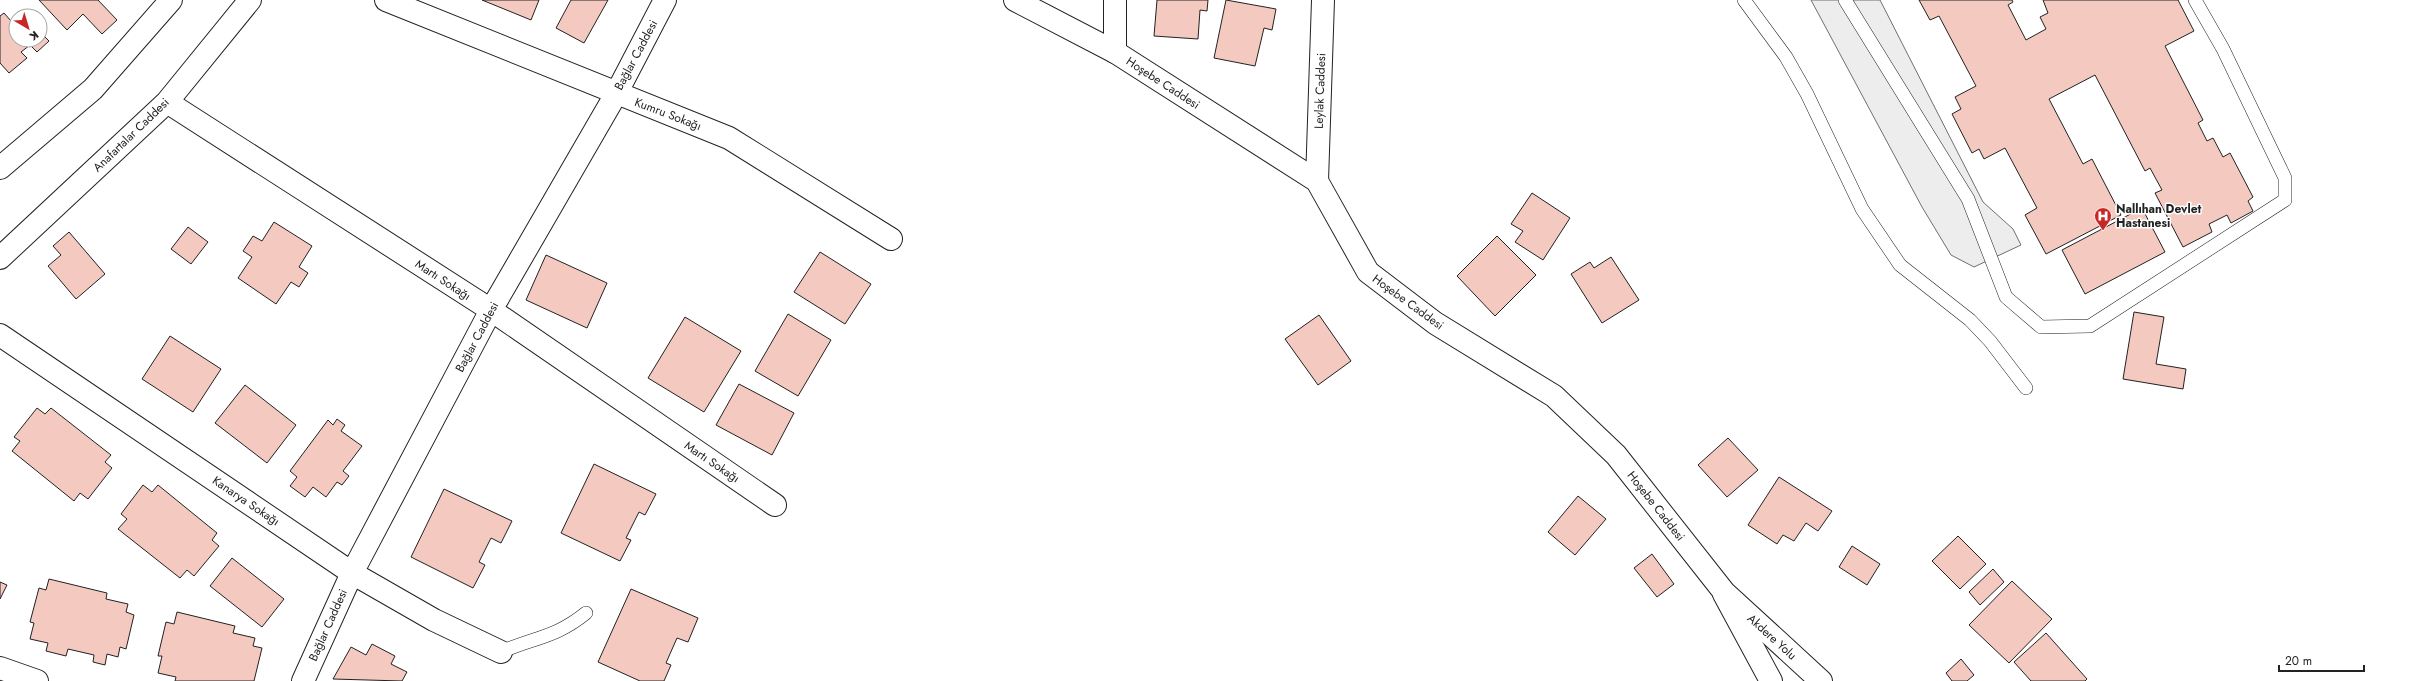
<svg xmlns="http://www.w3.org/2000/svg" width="2415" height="681" font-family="Jost,sans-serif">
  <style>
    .parking { fill: #ededed; stroke: #6f6f6f }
    .building { fill: #f3c9c0; stroke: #222 }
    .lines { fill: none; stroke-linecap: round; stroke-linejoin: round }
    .service-casing { stroke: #222; stroke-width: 14 }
    .minor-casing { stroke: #222; stroke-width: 24 }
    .tertiary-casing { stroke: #222; stroke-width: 24 }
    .service { stroke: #fff; stroke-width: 13 }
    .minor { stroke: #fff; stroke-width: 22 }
    .tertiary { stroke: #fff; stroke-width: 22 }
    .labels { text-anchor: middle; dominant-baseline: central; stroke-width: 3; stroke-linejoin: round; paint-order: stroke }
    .street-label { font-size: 12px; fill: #222; stroke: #fff }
    .poi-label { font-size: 12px; font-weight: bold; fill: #222; stroke: #fff; text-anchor: start }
  </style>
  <rect width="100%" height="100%" fill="#fff"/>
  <path class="parking" d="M1811,0H1880L1983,202L2013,229L2021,245L1974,267L1951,255L1922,207Z"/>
  <path class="building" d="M39,0H98L117,20L102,34L83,14L67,30Z
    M482,0H539L531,20Z
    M571,0H608L584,43L556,28Z
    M1157,0H1208L1207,11L1200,10L1198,39L1154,36Z
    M1226,0L1276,9L1272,30L1264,28L1255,66L1214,58Z
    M1919,0H2012L2013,2L2008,5L2026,40L2046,29L2040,17L2048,13L2043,0H2178L2194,31L2165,46L2203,120L2198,123L2207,141L2213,138L2223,157L2230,153L2253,197L2248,201L2253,211L2231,223L2227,215L2209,224L2212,232L2183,247L2155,193L2162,190L2150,168L2145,171L2095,75L2049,99L2083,164L2092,159L2121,215L2046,254L2025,215L2037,208L2005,148L1984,159L1979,149L1972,153L1952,114L1961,109L1955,97L1976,86L1939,16L1930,20Z
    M4,13L11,21L16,17V40H40V23L46,29L42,34L49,41L37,52L30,45L21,52L27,58L9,73L0,63V16Z
    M1532,193L1570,218L1543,260L1515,242L1523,231L1511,224Z
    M2142,208L2165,252L2085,294L2062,250Z
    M274,222L312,246L299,267L308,273L299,287L291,282L276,304L238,278L252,257L243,251L253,236L262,241Z
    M188,227L208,242L191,264L171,249Z
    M69,232L105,274L76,299L48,266L61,255L53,246Z
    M1497,236L1536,275L1495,316L1457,276Z
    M820,252L871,284L845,324L794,292Z
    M546,255L607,283L587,328L526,300Z
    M1611,257L1639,300L1602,323L1571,274L1590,262L1594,268Z
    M2134,312L2164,317L2156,364L2186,369L2183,389L2123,379Z
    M788,314L831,340L798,396L755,371Z
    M1319,315L1351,361L1318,385L1285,339Z
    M685,317L741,351L704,412L648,378Z
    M170,336L221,369L193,412L142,379Z
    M739,384L794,413L772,455L716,425Z
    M245,385L296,425L267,463L215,423Z
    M37,408L45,414L51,408L111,455L105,462L112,468L88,499L80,493L74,501L12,451L20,441L14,437Z
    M337,419L345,425L341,431L362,446L343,471L349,476L342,485L337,482L326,497L313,487L305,497L290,486L297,477L290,471L328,420L333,425Z
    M1728,438L1758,470L1727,497L1698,465Z
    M594,464L656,494L645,515L639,512L626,538L631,540L620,561L561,533Z
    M1779,477L1832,511L1818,531L1806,523L1794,541L1783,535L1777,544L1748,525Z
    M143,485L152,492L158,485L217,533L212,540L219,546L194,576L187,570L180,578L118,529L127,519L121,514Z
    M444,489L512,521L501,543L491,538L479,562L485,565L473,588L411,557Z
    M1578,496L1606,519L1575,555L1548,532Z
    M1958,536L1986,564L1960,589L1932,561Z
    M1852,546L1880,564L1867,585L1839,567Z
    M1652,554L1674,584L1657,597L1634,568Z
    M232,558L284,599L262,627L210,586Z
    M1993,569L2004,582L1980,605L1969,592Z
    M49,579L107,593L106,599L128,604L126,612L134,615L126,649L120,647L118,657L107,654L105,665L93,662L94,655L68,649L66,656L46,651L48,643L30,639L34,623L30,622L39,588L46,590Z
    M2012,581L2052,619L2009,663L1969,625Z
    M0,582L7,585L0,599Z
    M631,589L698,618L688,642L677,638L666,663L671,665L664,681H640L598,662Z
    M177,612L235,626L233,633L255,638L253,646L262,648L254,681H175L176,677L158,673L162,656H158L166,622L174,624Z
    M2046,633L2087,679L2085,681H2031L2014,662Z
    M372,644L395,656L391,664L407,672L402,681L333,679L351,647L366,655Z
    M1961,659L1974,675L1967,681H1952L1946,673Z"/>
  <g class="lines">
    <g class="service-casing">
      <path id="service" d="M1744,0L1786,57L1807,94L1862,209L1900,265L1970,320L1990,341L2026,388
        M1845,0L1968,199L2006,297L2041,327L2090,326L2285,200V178L2223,49L2195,0
        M501,652C535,637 555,638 586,613"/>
    </g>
    <g class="minor-casing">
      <path id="minor" d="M386,0L729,138L891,239
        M1115,0V52
        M167,102L491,310L775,505
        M0,168L93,89L171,0
        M1317,181L1323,0
        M0,258L167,102L250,0
        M0,335L352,573L434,620L501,652
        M1724,594L1771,681
        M0,668L37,681
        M303,681L352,573L491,310L616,94L665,0"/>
    </g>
    <g class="tertiary-casing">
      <path id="tertiary" d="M1015,0L1115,52L1317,181L1368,272L1435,323L1554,396L1616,455L1724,592L1821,681"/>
    </g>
    <use href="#service" class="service"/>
    <use href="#minor" class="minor"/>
    <use href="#tertiary" class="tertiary"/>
  </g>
  <defs>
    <g id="hospital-pin" transform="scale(0.9)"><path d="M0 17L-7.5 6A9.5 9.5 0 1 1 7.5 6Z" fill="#c62828" stroke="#fff"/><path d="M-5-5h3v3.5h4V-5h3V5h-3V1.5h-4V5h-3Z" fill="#fff"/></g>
  </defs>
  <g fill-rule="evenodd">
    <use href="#hospital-pin" x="2103" y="216"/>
  </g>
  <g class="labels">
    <g class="street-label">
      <text transform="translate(636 55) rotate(-62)">Bağlar Caddesi</text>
      <text transform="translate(1163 83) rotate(33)">Hoşebe Caddesi</text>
      <text transform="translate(1320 91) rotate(-88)">Leylak Caddesi</text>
      <text transform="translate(668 114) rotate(21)">Kumru Sokağı</text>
      <text transform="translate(131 135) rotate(-44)">Anafartalar Caddesi</text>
      <text transform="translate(443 280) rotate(33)">Martı Sokağı</text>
      <text transform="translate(1408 302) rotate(36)">Hoşebe Caddesi</text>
      <text transform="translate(477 337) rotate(-62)">Bağlar Caddesi</text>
      <text transform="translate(712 462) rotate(34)">Martı Sokağı</text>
      <text transform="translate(246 501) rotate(34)">Kanarya Sokağı</text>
      <text transform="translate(1656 506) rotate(52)">Hoşebe Caddesi</text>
      <text transform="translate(328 625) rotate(-66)">Bağlar Caddesi</text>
      <text transform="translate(1772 637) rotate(42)">Akdere Yolu</text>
    </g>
    <g class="poi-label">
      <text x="2116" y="209">Nallıhan Devlet<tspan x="2116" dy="14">Hastanesi</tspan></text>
    </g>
  </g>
  <g transform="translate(28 28) rotate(142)"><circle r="19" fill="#ffffff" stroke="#a7a7a7"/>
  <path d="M0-3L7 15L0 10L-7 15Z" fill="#c62828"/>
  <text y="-6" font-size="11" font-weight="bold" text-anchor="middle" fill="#222222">K</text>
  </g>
  <path d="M2279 665v6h85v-6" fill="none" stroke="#222222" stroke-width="2"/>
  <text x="2285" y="665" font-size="12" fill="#222222" stroke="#ffffff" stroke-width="3" paint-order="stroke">20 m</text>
</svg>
